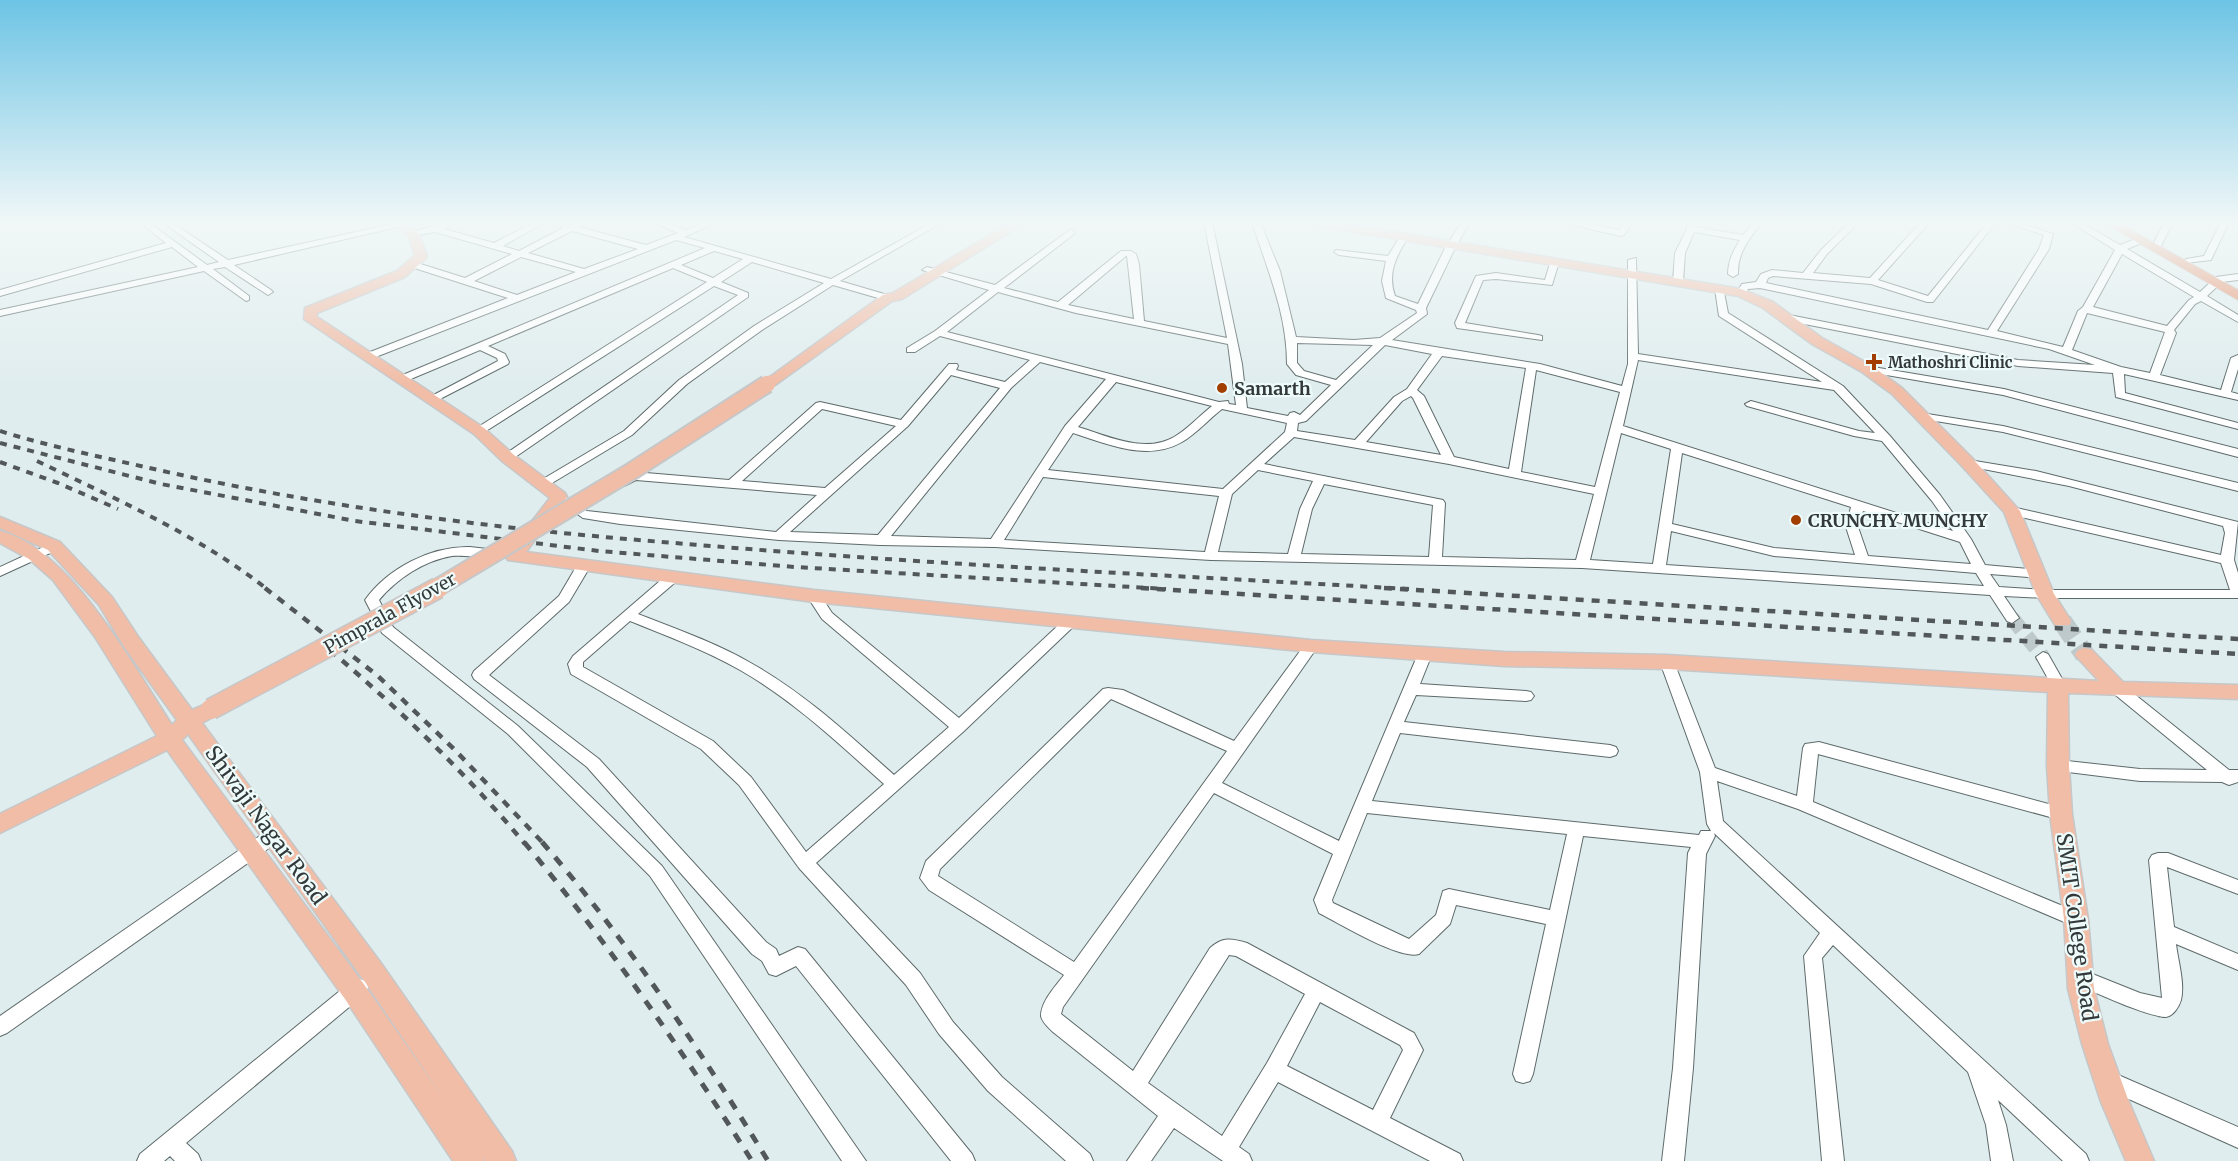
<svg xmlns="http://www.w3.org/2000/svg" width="2238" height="1161" font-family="Merriweather,serif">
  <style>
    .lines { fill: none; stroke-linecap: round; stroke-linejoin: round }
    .minor-tunnel { stroke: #bdc9ca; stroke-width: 15; stroke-dasharray: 15 8; stroke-linecap: butt }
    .major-tunnel { stroke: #bdc9ca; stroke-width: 20; stroke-dasharray: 20 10; stroke-linecap: butt }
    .minor-casing { stroke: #5e6a6a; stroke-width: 2 }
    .major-casing { stroke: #c6c7c8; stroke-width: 3 }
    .highway-casing { stroke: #c6c7c8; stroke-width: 2 }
    .minor { fill: #fff; fill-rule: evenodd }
    .major { fill: #f1bda7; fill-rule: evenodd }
    .highway { fill: #e7916c; fill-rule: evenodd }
    .rail-far2 { stroke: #525859; stroke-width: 4; stroke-dasharray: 7 7; stroke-linecap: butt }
    .rail-far1 { stroke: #525859; stroke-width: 4.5; stroke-dasharray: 8 8; stroke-linecap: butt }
    .rail { stroke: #525859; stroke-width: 5; stroke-dasharray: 10 10; stroke-linecap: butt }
    .major-bridge-far2-casing { stroke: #c6c7c8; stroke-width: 15; stroke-linecap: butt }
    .major-bridge-far1-casing { stroke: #c6c7c8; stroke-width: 20; stroke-linecap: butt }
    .major-bridge-casing { stroke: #c6c7c8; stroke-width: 23; stroke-linecap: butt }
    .major-bridge-far2 { stroke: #f1bda7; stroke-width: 13 }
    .major-bridge-far1 { stroke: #f1bda7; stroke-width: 16 }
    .major-bridge { stroke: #f1bda7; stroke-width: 20 }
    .poi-dot { fill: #a13e00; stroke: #edfbfb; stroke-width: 2 }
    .labels { text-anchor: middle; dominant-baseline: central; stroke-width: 4.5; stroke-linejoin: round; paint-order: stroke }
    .far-poi-label { font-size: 15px; font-weight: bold; fill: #333839; stroke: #edfbfb; text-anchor: start }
    .poi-label { font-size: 18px; font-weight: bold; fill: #333839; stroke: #edfbfb; text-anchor: start }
    .street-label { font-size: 18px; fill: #333839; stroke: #edfbfb }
    .near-street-label { font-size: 21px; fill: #333839; stroke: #edfbfb }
  </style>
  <rect width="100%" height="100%" fill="#e0edee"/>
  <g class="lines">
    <path class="minor-tunnel" d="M2012,618L2043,657"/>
    <path class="major-tunnel" d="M2062,621L2085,655"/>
    <g class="minor-casing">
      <path id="minor" d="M139,222H148L207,265L219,262L162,222H171L228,260L402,222L406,225L234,265L271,290L273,292L268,295L225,267L213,269L249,296V300L246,301L204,271L0,316V310L198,267L172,247L0,296V290L166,243Z
        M447,222H458L444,229L494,243L535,222H545L503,246L519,251L563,228L546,222L570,225L576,222H586L579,227L646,245L678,233L652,222H664L686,230L707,222H718L684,237L831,279L933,222H943L840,281L891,296V300H885L833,285L762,330L687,384L632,435L542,489L538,488L536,485L538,482L624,431L679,380L754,326L824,283L752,262L721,282L748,293V297L508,462L504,461L502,458L504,455L738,295L714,286L483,433H475V429L707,282L673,268L488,346L505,354L509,362L508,364L436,401H428L426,399L498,361L497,358L480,350L406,381H398V377L705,248L676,240L373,358H365V354L508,298L408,266V262L411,261L465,278L512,254L435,232L413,236L409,233ZM572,231L638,249L584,269L528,253ZM714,251L743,259L713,278L681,265ZM521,257L576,272L517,295L474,281Z
        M1204,222H1212L1242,364L1247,408L1288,416L1290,413L1294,412L1300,415L1331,385L1296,375L1287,364C1287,313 1267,269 1252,222H1260L1280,271L1296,337L1354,340L1380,338L1417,313L1416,310L1386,298L1382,281L1386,261L1339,255L1334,252L1336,250L1388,256L1401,235H1407L1408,237C1396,257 1387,273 1395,296L1418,304L1446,246L1462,222H1470L1456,246L1426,308L1427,314L1392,340L1540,364L1622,386L1628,364V260L1636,258L1638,354L1822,382L1719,316L1715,289L1723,287L1728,313L1843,386L1890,436L1940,495L1971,539L1985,565L2039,570L2046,574L2039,578L1990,574L1999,587L2045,590H2230L2221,563L2008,514L2006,511L2008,508L2012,507L2221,555L2225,533L2223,526L2069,486L1963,465L1961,462L1963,459L2036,471L2238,522L2234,560L2238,573V598H2045L2004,596L2019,618L2012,623L2007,621L1990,595L1582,568L1211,560L995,547L880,545L779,540L620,524L583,518L559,501L565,497L587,511L776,532L817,495L636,480L624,486L618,482L634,472L729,480L816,403L820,402L901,420L949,364H957L958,366L956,370L1005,382L1030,360L940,336L915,352H907V348L935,331L989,290L922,270L927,267L995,285L1071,229L1075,232L1074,234L1004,288L1058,302L1121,251H1131L1136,254L1139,264L1144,321L1227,338ZM1127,256L1134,319L1068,305L1126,256ZM998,292L1076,313L1228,344L1236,405L1229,404L1228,401L1219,402L947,332ZM1297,343L1373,345L1336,380L1304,371L1297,363ZM1385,345L1432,354L1407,389L1394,397L1355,440L1297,431L1298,423L1306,421ZM1442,356L1526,368L1509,469L1454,457L1424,396L1417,390ZM1638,360L1834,390L1875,433L1859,431L1751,401L1745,404L1747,406L1854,436L1882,441L1932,501L1953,531L1623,426ZM1040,362L1106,379L1065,426L991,539L891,536L1011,388ZM1536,370L1620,392L1595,487L1521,472ZM951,375L1000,388L878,535L790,532L908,426ZM1116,382L1212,406C1199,416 1188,429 1174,437C1144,454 1108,436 1078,427ZM1411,396L1413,398L1441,455L1366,442L1402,401ZM822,409L896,426L825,488L742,481ZM1222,409L1287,423L1285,432L1223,489L1048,470L1073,433C1108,444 1147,462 1182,442C1197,433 1209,419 1222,409ZM1621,433L1671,449L1653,564L1590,560ZM1294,437L1449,464L1594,494L1576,560L1442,557L1445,503L1443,500L1264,464ZM1682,453L1851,507L1846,527L1855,555L1774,548L1672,524ZM1258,470L1313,481L1300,509L1288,554L1218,552L1232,494ZM1043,477L1219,496L1205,552L1004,540ZM1324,484L1433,505L1429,557L1301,554L1312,509ZM1863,511L1960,542L1971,564L1868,556L1858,527ZM1671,531L1774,556L1976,573L1984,586L1666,565Z
        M1566,222H1581L1619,230L1625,222H1633L1624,235L1621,236L1567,224Z
        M1687,222H1695V227L1743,235L1754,222H1762C1750,238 1737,253 1738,274L1733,277L1728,274C1728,261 1733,251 1740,240L1694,232L1685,253L1683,282L1678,285L1673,282L1675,253L1687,229Z
        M1850,222H1859L1827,254L1813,273L1870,278L1921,222H1930L1878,280L1928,296L1988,222H1996L1933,302H1927L1871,284L1773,276L1768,278L1766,283L1988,330L2039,249L2044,235L2004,222H2017L2053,234L2049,249L1997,331L2063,347L2078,311L2083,307L2115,250L2070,222H2080L2120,245L2138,238H2144V242L2127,249L2200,292L2216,277L2238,274V280L2222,282L2207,296L2238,315V322L2201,301L2195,304L2174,330L2176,333L2160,375L2221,390L2231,358L2238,355V369L2231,392L2238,394V400L2124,374L2125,393L2238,423V429L2116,397L2113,373L2018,366L1784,320L1779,317L1784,314L2018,360L2095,365L2049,349L1760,288L1748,289L1744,295L1741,296L1736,293L1742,284L1756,282L1761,274L1772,270L1803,273L1821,250ZM2122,254L2194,297L2189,300L2167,326L2093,307ZM2087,313L2165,332L2150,373L2121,367L2072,350Z
        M2165,222H2173L2161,246H2155L2153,244Z
        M2221,222H2229L2211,260L2186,263V259L2204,256Z
        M1551,260L1559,262L1552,285L1496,279L1483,280L1465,323L1538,335L1542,336V340L1457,328L1455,323L1476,276L1496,273L1545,280Z
        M1867,366L2004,389L2238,449V457L2003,395L1863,371L1862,369Z
        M1921,413L2003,426L2238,483V491L2003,432L1917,418L1915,416Z
        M54,542L61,546L59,549L0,576V567Z
        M470,547L496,550L503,554C496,561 464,554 452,556C423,561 397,579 379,600L393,627L518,726L662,866L866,1161H842L650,876L508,734L382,633L365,600C388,568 431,546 470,547Z
        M584,561L591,565L569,602L489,675L599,759L766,942L776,949L779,956L798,947L805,949L972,1154L975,1161H951L796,966L776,976L769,974L762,961L752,954L587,767L474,679L472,675L474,671L559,596L579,562Z
        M673,573L680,577L678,580L638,614C676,629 714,642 749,662C803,692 848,734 894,775L949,727L822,619L807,596L809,593H819L832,613L959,718L1064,620H1074L1076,623L1074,626L964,731L816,863L920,973L953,1022L1002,1077L1090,1154L1093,1161H1066L988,1091L939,1034L906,985L799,868L739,785L701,749L571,674L568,664L573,656L668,574ZM630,621C667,636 705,650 740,670C793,700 838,743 884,784L806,852L751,777L713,741L583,667V662Z
        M1311,641L1316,643L1318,646L1316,649L1222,783L1339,841L1418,654L1425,649L1432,654L1420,684L1526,691L1531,692L1534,696L1531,700L1526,701L1416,695L1404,722L1610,745L1616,747L1618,751L1616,755L1610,757L1400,733L1372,801L1699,835L1701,831H1711L1707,824L1700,772L1660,662L1662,658H1672L1674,662L1715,768L1797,796L1803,748L1805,744L1819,742L2067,809L2069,814L2067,819L2061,820L1818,754L1813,802L2082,914L2085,919L2082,924L2076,927L1798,809L1717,781L1723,821L2086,1154L2089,1161H2063L1998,1100L2006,1125L2013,1161H1991L1986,1125L1968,1072L1833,945L1822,958L1844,1161H1822L1804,956L1820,933L1714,833L1715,836L1706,854L1693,1068L1684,1161H1662L1673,1068L1688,853L1691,847L1583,836L1533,1074L1530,1081L1523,1083L1516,1081L1513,1074L1546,924L1456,905L1450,924L1419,954C1399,960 1339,923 1319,913L1314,900L1333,854L1214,793L1063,1007L1061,1014L1133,1071L1210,948C1222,937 1231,938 1247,943L1414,1033L1423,1050L1390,1118L1460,1154L1463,1161H1430L1278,1082L1239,1147L1249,1154L1252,1161H1223L1174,1128L1151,1161H1127L1158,1116L1053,1032C1049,1028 1042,1022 1041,1016C1041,1001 1056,986 1064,975L929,890L920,878L926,861L1103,689L1108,688L1123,690L1234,741L1306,643ZM1111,699L1227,751L1074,962L938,876L940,869ZM1367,813L1567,834L1550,910L1449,889L1443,891L1436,915L1409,939L1333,903L1332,900ZM1229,955L1236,956L1305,994L1267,1063L1222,1136L1148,1083ZM1320,1002L1400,1045L1403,1050L1373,1110L1287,1066Z
        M2043,652L2048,654L2065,684L2063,688H2053L2051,684L2036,657Z
        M2118,684L2123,685L2229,770H2238V782L2229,785L2222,782L2140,781L2052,770L2050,766L2052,762L2058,760L2140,769L2207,770L2113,693L2111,689L2113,685Z
        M273,829L279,831L281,836L279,841L7,1033L0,1036V1016L267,831Z
        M2158,853H2168L2238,880V894L2167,867L2174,927L2238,954V970L2176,944C2178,961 2185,983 2181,1000C2179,1007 2173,1016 2166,1017C2147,1017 2093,991 2073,983L2071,977L2073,971L2080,969L2140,993L2162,998L2149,860L2152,855Z
        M359,979L366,981L368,987L366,993L186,1143L198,1154L201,1161H175L170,1156L164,1161H137L140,1154L352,981Z
        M2109,1071L2238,1127V1148L2102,1087L2099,1080L2102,1073Z"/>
    </g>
    <g class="major-casing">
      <path id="major" d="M392,222C416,221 420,236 427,256L425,259L405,277L317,313V317L484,428L514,455L565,493L567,497L526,552L814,590L1311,640L1504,652L1667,655L2099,681L2075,655L2078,650L2085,648L2092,650L2123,682L2238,685V699L2068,693L2069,766L2072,814L2088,919L2094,989L2108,1044L2129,1102L2154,1161H2126L2101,1102L2082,1044L2068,989L2064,919L2050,814L2047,766L2048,692L1667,669L1504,666L1311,652L814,602L508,560L505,556L508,552L550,498L502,461L474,434L304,319L305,308L397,271L415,255L408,235Z
        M1012,222H1026L902,299L892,301L775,385L770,386L763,382L883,295L893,293Z
        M1306,222H1332L1741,289L1773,302L1822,338L1872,366L1902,388L1973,459L2020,511L2054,594L2071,621L2069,625H2055L2036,594L2004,512L1961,465L1892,394L1862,372L1812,344L1763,308L1738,296L1312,225Z
        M0,517L60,542L112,597L139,638L192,710L211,702L218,704L221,709L218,714L202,723L383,966L512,1151L516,1161H485L482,1156L484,1161H453L345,999L167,750L0,833V814L157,736L95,637L53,580L29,559L0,543V531C71,549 133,666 172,725L177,720L125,648L99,605L48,550L0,528ZM188,734L365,982L446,1102L363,983L182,740Z"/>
    </g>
    <g class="highway-casing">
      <path id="highway" d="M2102,222H2117L2238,290V300Z"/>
    </g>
    <use href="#minor" class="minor"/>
    <use href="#major" class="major"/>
    <use href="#highway" class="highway"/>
    <path class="rail-far2" d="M0,431C48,446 97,456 145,467C320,507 497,529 675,543C919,564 1164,575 1409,589
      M0,443L161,484L355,521L599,551L795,567L1166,589
      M37,461C116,499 198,535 267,589
      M0,462L58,483L118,509"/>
    <path class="rail-far1" d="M265,588L378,676L455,750L544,844
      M1141,588L2238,654
      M1384,588L2238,639
      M330,650C400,710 466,773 525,844"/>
    <path class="rail" d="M524,842C608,943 682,1050 752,1161
      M542,842C628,941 700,1050 768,1161"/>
    <g class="major-bridge-far2-casing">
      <path id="major-bridge-far2" d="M764,386L770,382"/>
    </g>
    <g class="major-bridge-far1-casing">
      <path id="major-bridge-far1" d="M435,589L632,471L767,384"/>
    </g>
    <g class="major-bridge-casing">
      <path id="major-bridge" d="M211,709L438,588"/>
    </g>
    <use href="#major-bridge-far2" class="major-bridge-far2"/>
    <use href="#major-bridge-far1" class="major-bridge-far1"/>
    <use href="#major-bridge" class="major-bridge"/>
  </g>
  <linearGradient id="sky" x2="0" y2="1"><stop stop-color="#6dc4e5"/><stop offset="0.58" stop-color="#f1f7f7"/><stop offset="1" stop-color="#f1f7f7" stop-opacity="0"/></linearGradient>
  <rect width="2238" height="384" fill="url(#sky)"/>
  <g class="poi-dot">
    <path d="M1871 353h6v6h6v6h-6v6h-6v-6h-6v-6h6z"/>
    <circle cx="1222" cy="388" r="6"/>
    <circle cx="1796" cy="520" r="6"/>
  </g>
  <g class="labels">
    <g class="far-poi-label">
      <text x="1888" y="362">Mathoshri Clinic</text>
    </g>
    <g class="poi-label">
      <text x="1234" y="388">Samarth</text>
      <text x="1808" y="520">CRUNCHY MUNCHY</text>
    </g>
    <g class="street-label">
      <text transform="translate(390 613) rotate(-29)">Pimprala Flyover</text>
    </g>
    <g class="near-street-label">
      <text transform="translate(266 825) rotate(54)">Shivaji Nagar Road</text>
      <text transform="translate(2077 927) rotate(82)">SMIT College Road</text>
    </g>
  </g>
</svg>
